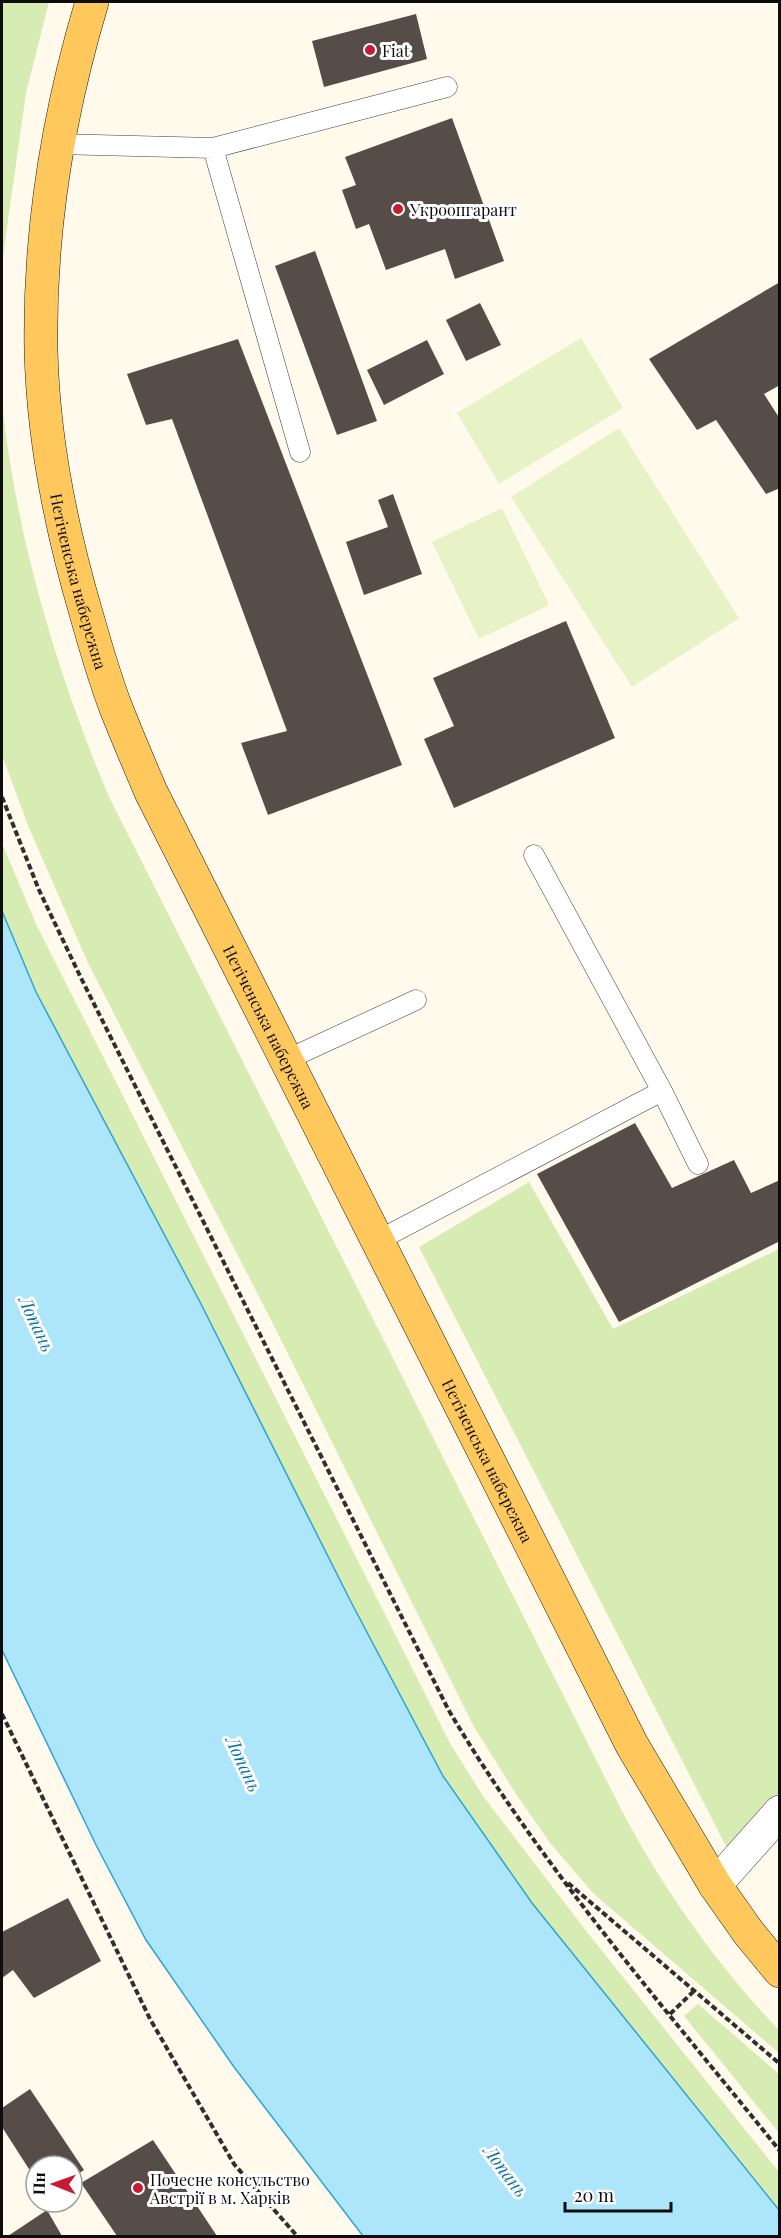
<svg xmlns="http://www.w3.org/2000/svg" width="781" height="2238" font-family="'Playfair Display',serif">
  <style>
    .green { fill: #d6ecb3 }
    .pitch { fill: #e7f3c6 }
    .water { fill: #ade5fa; stroke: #2fa3d6; stroke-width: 1.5 }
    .building { fill: #564c48 }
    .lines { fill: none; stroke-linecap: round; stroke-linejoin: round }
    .lane-casing { stroke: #404040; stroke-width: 21 }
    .street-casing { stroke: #404040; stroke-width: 34 }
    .primary-casing { stroke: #1e1e1e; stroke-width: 34 }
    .path { stroke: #2f2f2f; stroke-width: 4; stroke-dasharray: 6 3; stroke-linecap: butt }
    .lane { stroke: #fff; stroke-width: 20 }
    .street { stroke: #fff; stroke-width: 33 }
    .primary { stroke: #ffc85c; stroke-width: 33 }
    .poi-dot { fill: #c61b33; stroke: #fff; stroke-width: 2 }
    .labels { text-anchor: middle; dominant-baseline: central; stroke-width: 6; stroke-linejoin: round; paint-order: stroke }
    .poi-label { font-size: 16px; fill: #0d0d0d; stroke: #fff; text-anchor: start }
    .street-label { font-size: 16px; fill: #0d0d0d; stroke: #fff }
    .water-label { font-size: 18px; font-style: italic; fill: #0e72a7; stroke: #fff }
  </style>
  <rect width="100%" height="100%" fill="#fffaec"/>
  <path class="green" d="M2,2H49L26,93L2,263Z
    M2,404C17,539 56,671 109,797L623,1813C665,1892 718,1966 779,2030V2053L594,1894L550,1843L516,1794L473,1725L272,1322L88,963L29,828L2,755Z
    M2,843L36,924L451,1745L483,1796L587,1932L779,2172V2210L532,1903L443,1776L404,1706L201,1307L36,992L2,911Z
    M529,1182L613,1329L779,1249V1798L730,1854L419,1247Z
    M698,2004L779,2074V2133L684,2016Z"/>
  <path class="pitch" d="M581,338L623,408L499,484L457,413Z
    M619,428L739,618L632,687L511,497Z
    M502,508L549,605L479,639L432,542Z"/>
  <path class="water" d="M2,911L36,992L200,1302L351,1602L443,1776L532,1903L779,2210V2236H363L234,2067L146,1940L96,1845L2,1650Z"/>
  <path class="building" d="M416,14L427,59L324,87L312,41Z
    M452,118L504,261L455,279L445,249L386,270L369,224L356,229L342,190L356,185L345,157Z
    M315,251L377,421L337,435L275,266Z
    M780,282V385L764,394L780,419V488L766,494L716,420L697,430L649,359Z
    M480,303L501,345L466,361L446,320Z
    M238,339L402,765L268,815L241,743L287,731L172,419L146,425L127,374Z
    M427,340L444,374L384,405L367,370Z
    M393,494L422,574L364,595L346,542L388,527L378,500Z
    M566,621L615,738L454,808L424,739L454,726L433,678Z
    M635,1123L672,1188L734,1160L751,1193L780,1180V1241L619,1322L537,1174Z
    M68,1898L101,1961L34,1998L13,1970L2,1978V1932Z
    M30,2089L84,2170L72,2178V2166H36V2180L2,2127V2108Z
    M153,2140L217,2236H117L81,2183Z
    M47,2210L62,2236H8Z"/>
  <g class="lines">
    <g class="lane-casing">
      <path id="lane" d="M57,144L213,148L300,452
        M213,148L447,87
        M534,855L662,1091L698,1164
        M286,1060L416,1000
        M377,1241L662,1091"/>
    </g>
    <g class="street-casing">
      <path id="street" d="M715,1885L780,1812"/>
    </g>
    <g class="primary-casing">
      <g id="primary">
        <path id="s1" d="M92,2C58,115 39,232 41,350C43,439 61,528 86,613C95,645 104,677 116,708C127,736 139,764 151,792L632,1745L715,1885L748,1932L780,1971"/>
      </g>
    </g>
    <path class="path" d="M2,797L39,890L81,978L448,1709C541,1867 665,2008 780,2151
      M2,1714L150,2019L234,2164L297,2236
      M568,1883L780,2064
      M670,2014L694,1991"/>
    <use href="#lane" class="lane"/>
    <use href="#street" class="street"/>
    <use href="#primary" class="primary"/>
  </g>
  <g class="poi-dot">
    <circle cx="370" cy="50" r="6"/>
    <circle cx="398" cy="209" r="6"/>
    <circle cx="138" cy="2188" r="6"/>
  </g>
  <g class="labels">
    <g class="poi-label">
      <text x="382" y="50">Fiat</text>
      <text x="410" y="209">Укроопгарант</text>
      <text x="150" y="2179">Почесне консульство<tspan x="150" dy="18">Австрії в м. Харків</tspan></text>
    </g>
    <g class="street-label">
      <text stroke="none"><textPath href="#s1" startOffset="588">Нетіченська набережна</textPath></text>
      <text stroke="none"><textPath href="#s1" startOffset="1074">Нетіченська набережна</textPath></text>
      <text stroke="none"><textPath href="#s1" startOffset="1560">Нетіченська набережна</textPath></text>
    </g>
    <g class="water-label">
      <text transform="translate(37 1324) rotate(65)">Лопань</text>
      <text transform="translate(244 1764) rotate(65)">Лопань</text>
      <text transform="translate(506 2171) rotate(53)">Лопань</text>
    </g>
  </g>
  <rect width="781" height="2238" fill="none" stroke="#0d0d0d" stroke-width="6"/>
  <g transform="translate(54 2184) rotate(271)"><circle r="28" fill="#ffffff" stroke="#9e9e9e" stroke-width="1.5"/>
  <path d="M0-4.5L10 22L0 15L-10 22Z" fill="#c61b33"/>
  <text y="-9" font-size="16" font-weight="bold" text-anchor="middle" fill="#0d0d0d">Пн</text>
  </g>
  <path d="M565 2202v9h106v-9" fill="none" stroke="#0d0d0d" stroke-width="3"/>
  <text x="574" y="2202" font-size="18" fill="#0d0d0d" stroke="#ffffff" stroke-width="4.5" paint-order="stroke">20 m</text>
</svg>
